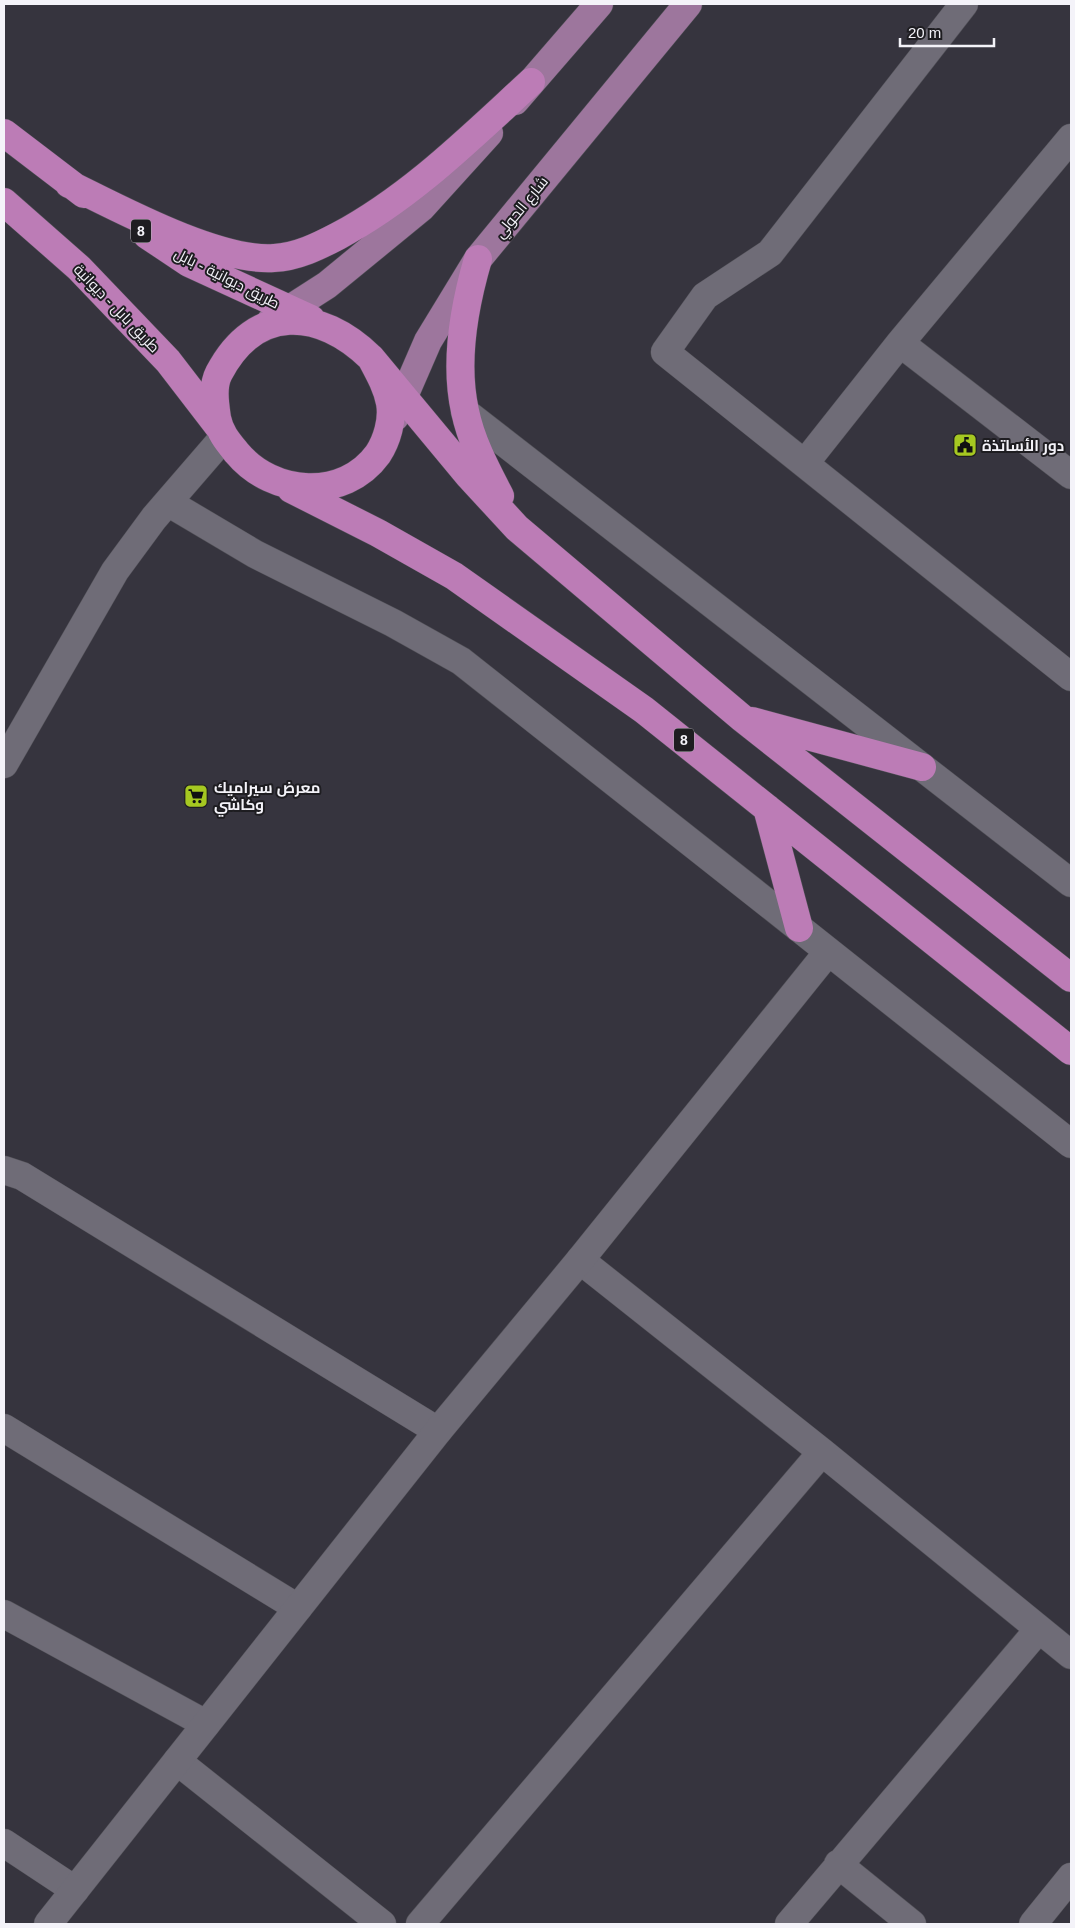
<svg xmlns="http://www.w3.org/2000/svg" width="1075" height="1928" font-family="Arial,Cairo,sans-serif">
  <style>
    .lines { fill: none; stroke-linecap: round; stroke-linejoin: round }
    .street-casing { stroke: #515057; stroke-width: 29 }
    .secondary-casing { stroke: #515057; stroke-width: 29 }
    .primary-casing { stroke: #515057; stroke-width: 29 }
    .highway-casing { stroke: #515057; stroke-width: 29 }
    .street { stroke: #6f6c77; stroke-width: 28 }
    .secondary { stroke: #6f6c77; stroke-width: 28 }
    .primary { stroke: #9d769d; stroke-width: 28 }
    .highway { stroke: #bc7cb6; stroke-width: 28 }
    .labels { text-anchor: middle; dominant-baseline: central; stroke-width: 4; stroke-linejoin: round; paint-order: stroke }
    .shield { fill: #1e1d21; stroke: #b4b3b8; stroke-width: 1 }
    .shield-label { font-size: 14px; font-weight: bold; fill: #f4f3f9 }
    .street-label { font-size: 15px; fill: #f4f3f9; stroke: #1e1d21 }
    .poi-label { font-size: 15px; font-weight: bold; fill: #f4f3f9; stroke: #1e1d21; text-anchor: start }
  </style>
  <rect width="100%" height="100%" fill="#36343e"/>
  <g class="lines">
    <g class="street-casing">
      <path id="street" d="M964,4L770,253L705,296L665,352L1071,677
        M900,343L1071,475
        M805,463L900,343L1071,138
        M169,503L255,554L393,623L461,661L799,928
        M4,764L115,571L154,518L224,437
        M4,1170L22,1176L438,1431
        M580,1260L822,1452L1071,1655
        M4,1428L298,1608
        M4,1614L206,1724
        M177,1761L382,1924
        M4,1843L75,1890
        M838,1864L912,1924
        M420,1924L822,1452
        M789,1924L1039,1629
        M1033,1924L1071,1877"/>
    </g>
    <g class="secondary-casing">
      <path id="secondary" d="M465,412L1071,883
        M799,928L1071,1144
        M48,1924L438,1431L580,1260L828,952"/>
    </g>
    <g class="primary-casing">
      <path id="primary" d="M515,101L599,4
        M271,321L327,285L421,208L489,133
        M395,417L428,341L478,259L688,4"/>
    </g>
    <g class="highway-casing">
      <path id="highway" d="M4,133L84,194
        M69,184C120,209 218,262 274,258C297,257 319,246 338,236C411,197 470,138 531,82
        M4,202L79,268L168,361L218,426
        M147,235L189,263L311,319
        M478,259C464,307 454,362 465,411C471,441 486,469 500,496
        M371,358C379,373 387,387 390,403C393,420 387,440 378,454C344,501 273,496 237,453C228,442 220,433 217,418C215,404 212,386 219,373C255,304 320,308 371,358L469,476L517,528L742,718L1071,978
        M291,489L378,533L454,576L644,710L1071,1051
        M752,721L922,767
        M767,808L799,928"/>
    </g>
    <use href="#street" class="street"/>
    <use href="#secondary" class="secondary"/>
    <use href="#primary" class="primary"/>
    <use href="#highway" class="highway"/>
  </g>
  <defs>
    <g id="civic-square" transform="scale(1.25)"><rect x="-9" y="-9" width="18" height="18" rx="4" fill="#a6c821" stroke="#1e1d21"/><path d="M-.6-6.5H3V-4.5H.6V-3L4-1V1h2V6H-6V1h2V-1L-.6-3ZM-1.2 2.5V6h2.4V2.5Z" fill="#111"/></g>
    <g id="supermarket-square" transform="scale(1.25)"><rect x="-9" y="-9" width="18" height="18" rx="4" fill="#a6c821" stroke="#1e1d21"/><path d="M-6-5.5h2.5l.6 2H6L4.5 2H-2.5L-4.4-4H-6ZM-1.5 3.2a1.3 1.3 0 1 0 .1 0ZM3 3.2a1.3 1.3 0 1 0 .1 0Z" fill="#111"/></g>
  </defs>
  <g fill-rule="evenodd">
    <use href="#civic-square" x="965" y="445"/>
    <use href="#supermarket-square" x="196" y="796"/>
  </g>
  <g class="labels">
    <g class="shield">
      <rect x="131" y="219.5" width="20" height="23" rx="4"/>
      <rect x="674" y="728.5" width="20" height="23" rx="4"/>
    </g>
    <g class="shield-label">
      <text x="141" y="231">8</text>
      <text x="684" y="740">8</text>
    </g>
    <g class="street-label">
      <text transform="translate(521 207) rotate(-51)">شارع الحولي</text>
      <text transform="translate(227 278) rotate(27)">طريق ديوانية - بابل</text>
      <text transform="translate(117 308) rotate(46)">طريق بابل - ديوانية</text>
    </g>
    <g class="poi-label">
      <text x="982" y="445">دور الأساتذة</text>
      <text x="214" y="787">معرض سيراميك<tspan x="214" dy="17">وكاشي</tspan></text>
    </g>
  </g>
  <rect width="1075" height="1928" fill="none" stroke="#f4f3f9" stroke-width="10"/>
  <path d="M900 38v8h94v-8" fill="none" stroke="#f4f3f9" stroke-width="2.5"/>
  <text x="908" y="38" font-size="15" fill="#f4f3f9" stroke="#1e1d21" stroke-width="4" paint-order="stroke">20 m</text>
</svg>
